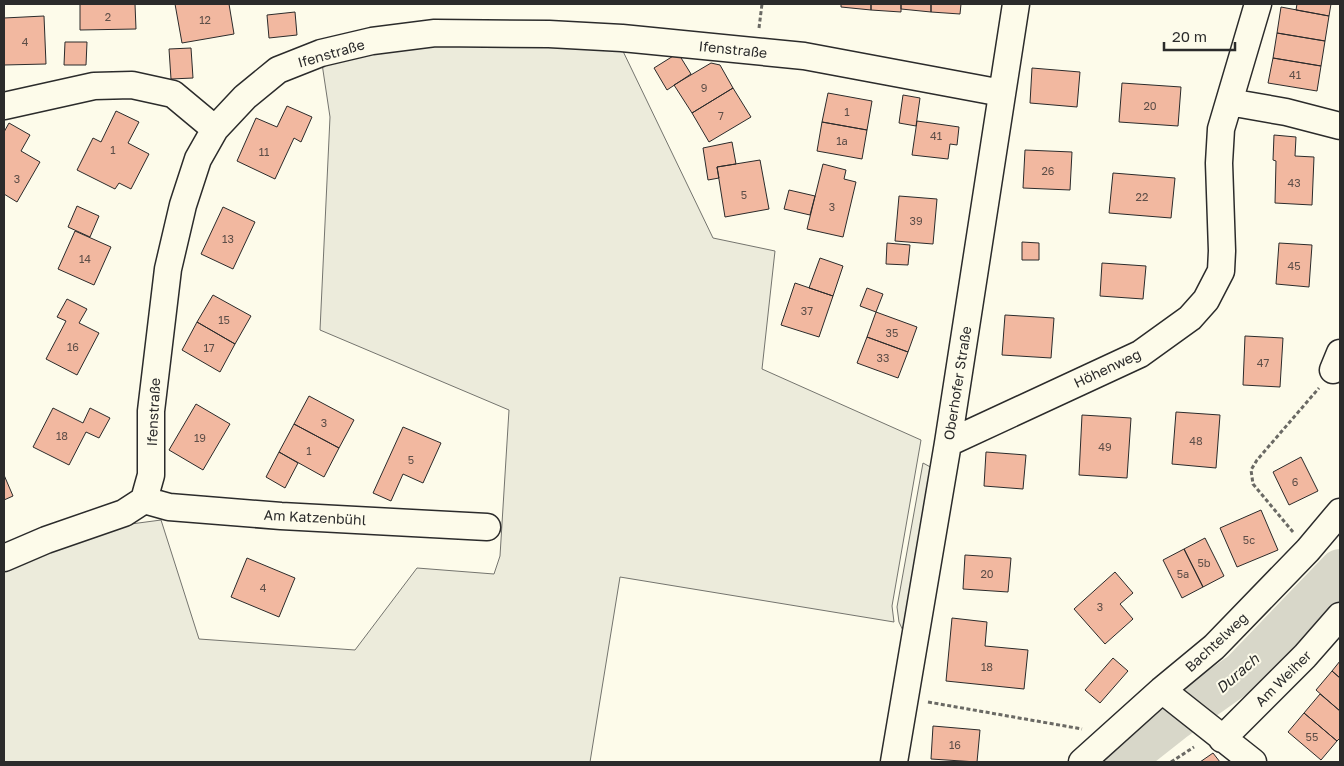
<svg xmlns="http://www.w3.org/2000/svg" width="1344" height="766" font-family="'Golos Text',sans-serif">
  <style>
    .green { fill: #ecebdb; stroke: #74746e }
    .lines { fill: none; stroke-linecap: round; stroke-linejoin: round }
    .river { stroke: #d8d7c9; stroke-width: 42 }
    .building { fill: #f2b8a0; stroke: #2b2b2b }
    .minor-casing { stroke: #2b2b2b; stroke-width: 29 }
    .path { stroke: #6a6964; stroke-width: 3; stroke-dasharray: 4 2.5; stroke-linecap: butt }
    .minor { stroke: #fdfbea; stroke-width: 26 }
    .labels { text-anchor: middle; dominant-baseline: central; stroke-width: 4; stroke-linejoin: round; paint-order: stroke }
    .number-label { font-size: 11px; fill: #5d4e48 }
    .street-label { font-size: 14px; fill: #2b2b2b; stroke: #fdfbea }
    .water-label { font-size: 15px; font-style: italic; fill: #2b2b2b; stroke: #fdfbea }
  </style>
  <rect width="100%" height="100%" fill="#fdfbea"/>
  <path class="green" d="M620,45L713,238L775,251L762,369L921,440L892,606L894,622L620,577L590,762H4V572L36,553L131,524L161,520L199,639L355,650L417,568L494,574L500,556L509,410L320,330L330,117L321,57L373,46Z
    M923,463L936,470L906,637L899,622L897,607Z"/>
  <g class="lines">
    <path class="river" d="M1121,762L1173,721L1242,672L1340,570"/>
  </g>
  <path class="building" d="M80,4H135L136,29L80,30Z
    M175,4H229L234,34L182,43Z
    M841,4H871V10L841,7Z
    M871,4H901V12L871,10Z
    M901,4H931V12L901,9Z
    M931,4H961L960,14L931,12Z
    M1297,4H1331L1329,16L1296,10Z
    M1281,7L1329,16L1325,41L1277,33Z
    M295,12L297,35L269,38L267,15Z
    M44,16L46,64L4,65V18Z
    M1277,33L1325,41L1321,66L1273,58Z
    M65,42H87L86,65H64Z
    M191,48L193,78L171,79L169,49Z
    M678,53L691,74L667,90L654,68Z
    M1273,58L1321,66L1317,91L1268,83Z
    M711,63L720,65L733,88L692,113L674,85Z
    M1032,68L1080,72L1077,107L1030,103Z
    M1122,83L1181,87L1178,126L1119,122Z
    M733,88L751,117L709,142L692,113Z
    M828,93L872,101L867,130L822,122Z
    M903,95L920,98L916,126L899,123Z
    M287,106L312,117L301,142L294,138L275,179L237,161L256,118L277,127Z
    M116,111L139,122L128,143L149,154L131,189L119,183L115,189L77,170L93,138L101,142Z
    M917,121L959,127L957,145L950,144L948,159L912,155Z
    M822,122L867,130L862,159L817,151Z
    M9,123L30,135L21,151L40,162L17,202L4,194V132Z
    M1274,135L1296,137L1295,156L1314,157L1312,205L1275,203L1276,161L1273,160Z
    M732,142L736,164L717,167L719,178L708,180L703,148Z
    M1025,150L1072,152L1070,190L1023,188Z
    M760,160L769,209L725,217L717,167Z
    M823,164L846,170L844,179L856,182L843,237L807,229Z
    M1113,173L1175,178L1171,218L1109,213Z
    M789,190L815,196L810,215L784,209Z
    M899,196L937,199L933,244L895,241Z
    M77,206L99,216L90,237L68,227Z
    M223,207L255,222L233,269L201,254Z
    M75,231L111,247L94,285L58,269Z
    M1022,242L1039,243V260H1022Z
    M887,243L910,245L908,265L886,264Z
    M1279,243L1312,245L1309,287L1276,284Z
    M820,258L843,266L833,296L809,288Z
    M1102,263L1146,266L1143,299L1100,296Z
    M795,283L833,296L819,337L781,325Z
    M867,288L883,294L876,312L860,306Z
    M213,295L251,316L235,344L197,322Z
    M67,299L87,309L79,323L99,333L77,375L46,359L66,321L57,317Z
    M876,312L917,327L908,352L867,337Z
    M1005,315L1054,318L1051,358L1002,355Z
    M197,322L235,344L220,372L182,350Z
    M1245,336L1283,338L1280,387L1243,385Z
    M867,337L908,352L898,378L857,363Z
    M309,396L354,420L339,448L294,424Z
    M196,404L230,424L203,470L169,450Z
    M53,408L83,423L90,408L110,418L99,438L86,432L69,465L33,447Z
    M1176,412L1220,415L1216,468L1172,464Z
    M1082,415L1131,418L1127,478L1079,475Z
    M294,424L339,448L324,477L279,452Z
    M403,427L441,443L423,483L403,474L391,501L373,493Z
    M279,452L298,463L285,488L266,477Z
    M986,452L1026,455L1023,489L984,486Z
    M1301,457L1318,491L1289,505L1273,472Z
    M4,475L13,496L4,500Z
    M1261,510L1278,550L1237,567L1220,528Z
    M1205,538L1224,576L1203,587L1184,549Z
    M1184,549L1203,587L1182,598L1163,560Z
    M965,555L1011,558L1008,592L963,589Z
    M247,558L295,578L279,617L231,597Z
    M1115,572L1133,593L1120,604L1133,619L1105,644L1074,609Z
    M952,618L987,622L985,646L1028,650L1024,689L946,681Z
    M1113,658L1128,671L1100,703L1085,690Z
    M1340,661V678L1332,671Z
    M1332,671L1340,678V711L1316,690Z
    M1320,694L1340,711V738L1337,741L1304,713Z
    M1304,713L1337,741L1321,760L1288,732Z
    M933,726L980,730L977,762L931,759Z
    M1213,753L1220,762H1200Z"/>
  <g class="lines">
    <g class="minor-casing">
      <path id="minor" d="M1229,102L1286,112L1340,126
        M4,106L94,86L132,85L173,94L215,129
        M1333,370L1340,353
        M948,443L1140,354L1190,318L1206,300L1221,271L1222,251L1219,163L1221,129L1258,4
        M144,500L169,507L281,516L487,527
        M4,558L46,540L124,513L144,500L151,475V411L168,269L183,205L198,159L215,129L245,97L278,70L321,53L372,41L435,33L549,34L622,38L804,56L1002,93
        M1162,690L1253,762
        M1222,739L1305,656L1340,616
        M894,762L948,443L1016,4
        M1082,762L1162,690L1214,647L1308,550L1340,512"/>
    </g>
    <path class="path" d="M759,28L762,4
      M1293,532L1253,484L1251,470L1257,460L1319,388
      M928,702L1082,729
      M1171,762L1194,747"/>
    <use href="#minor" class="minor"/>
  </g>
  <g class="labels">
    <g class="number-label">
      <text x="108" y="16">2</text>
      <text x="205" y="19">12</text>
      <text x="25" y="41">4</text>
      <text x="1295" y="74">41</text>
      <text x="704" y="87">9</text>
      <text x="1150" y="105">20</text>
      <text x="847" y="111">1</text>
      <text x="721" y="115">7</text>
      <text x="936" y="135">41</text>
      <text x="842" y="140">1a</text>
      <text x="113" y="149">1</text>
      <text x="264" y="151">11</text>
      <text x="1048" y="170">26</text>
      <text x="17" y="178">3</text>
      <text x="1294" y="182">43</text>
      <text x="744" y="194">5</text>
      <text x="1142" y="196">22</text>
      <text x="832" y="206">3</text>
      <text x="916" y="220">39</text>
      <text x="228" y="238">13</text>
      <text x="85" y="258">14</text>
      <text x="1294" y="265">45</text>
      <text x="807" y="310">37</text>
      <text x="224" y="319">15</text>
      <text x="892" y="332">35</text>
      <text x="73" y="346">16</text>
      <text x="209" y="347">17</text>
      <text x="883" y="357">33</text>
      <text x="1263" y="362">47</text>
      <text x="324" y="422">3</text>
      <text x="62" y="435">18</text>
      <text x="200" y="437">19</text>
      <text x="1196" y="440">48</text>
      <text x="1105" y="446">49</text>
      <text x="309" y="450">1</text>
      <text x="411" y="459">5</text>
      <text x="1295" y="481">6</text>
      <text x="1249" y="539">5c</text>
      <text x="1204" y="562">5b</text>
      <text x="987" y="573">20</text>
      <text x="1183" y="573">5a</text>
      <text x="263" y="587">4</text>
      <text x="1100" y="606">3</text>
      <text x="987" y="666">18</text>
      <text x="1312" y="736">55</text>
      <text x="955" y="744">16</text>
    </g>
    <g class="street-label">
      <text transform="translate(733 49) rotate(6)">Ifenstraße</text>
      <text transform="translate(331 53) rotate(-16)">Ifenstraße</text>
      <text transform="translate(1107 368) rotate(-25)">Höhenweg</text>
      <text transform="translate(957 383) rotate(-81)">Oberhofer Straße</text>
      <text transform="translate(153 412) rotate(-87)">Ifenstraße</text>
      <text transform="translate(315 517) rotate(3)">Am Katzenbühl</text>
      <text transform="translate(1216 642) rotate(-43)">Bachtelweg</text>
      <text transform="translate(1283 678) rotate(-45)">Am Weiher</text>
    </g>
    <g class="water-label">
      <text transform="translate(1237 673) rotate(-41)">Durach</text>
    </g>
  </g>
  <rect width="1344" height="766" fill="none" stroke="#2b2b2b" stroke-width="10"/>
  <path d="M1164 42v8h71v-8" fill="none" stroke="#2b2b2b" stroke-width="2.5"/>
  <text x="1172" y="42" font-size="15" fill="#2b2b2b" stroke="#fdfbea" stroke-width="4" paint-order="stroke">20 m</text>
</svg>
